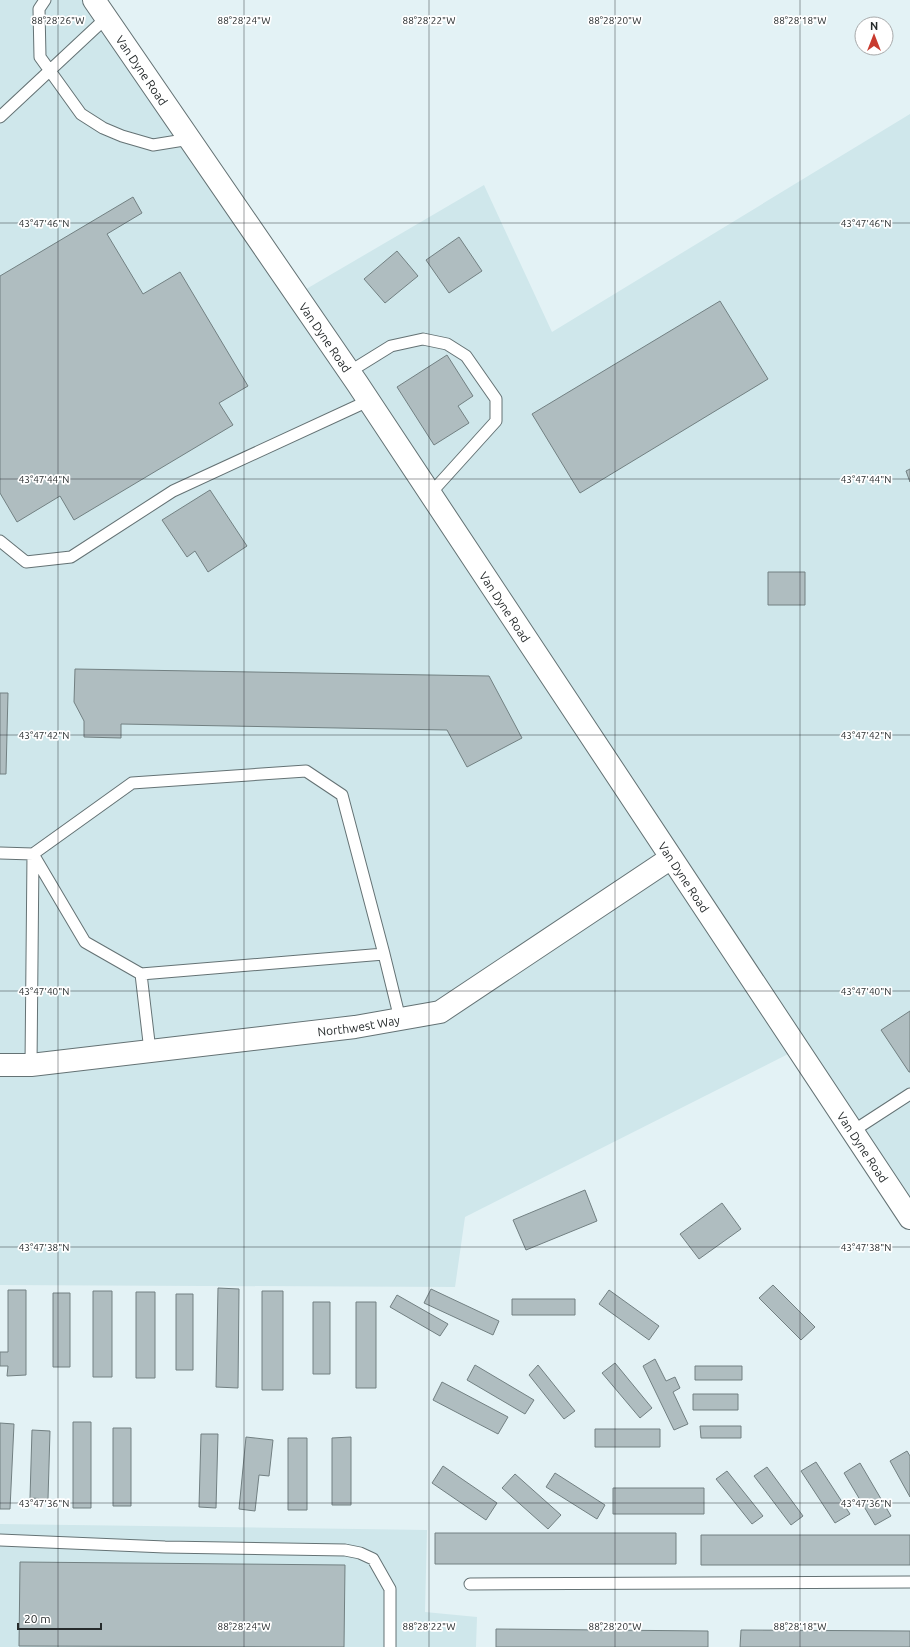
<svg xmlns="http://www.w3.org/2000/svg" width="910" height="1647" font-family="Ubuntu,sans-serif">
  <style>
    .built { fill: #cfe7eb }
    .building { fill: #afbdc0; stroke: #728082 }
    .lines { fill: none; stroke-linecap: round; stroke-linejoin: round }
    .lane-casing { stroke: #647274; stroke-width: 13 }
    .street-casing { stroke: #647274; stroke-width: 24 }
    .secondary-casing { stroke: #647274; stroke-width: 24 }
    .lane { stroke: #fff; stroke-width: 11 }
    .street { stroke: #fff; stroke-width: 22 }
    .secondary { stroke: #fff; stroke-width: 22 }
    .ticks { fill: none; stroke: #262b2c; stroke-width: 1; stroke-opacity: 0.45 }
    .labels { text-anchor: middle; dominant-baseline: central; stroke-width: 3.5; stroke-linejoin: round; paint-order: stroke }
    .street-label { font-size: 12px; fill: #262b2c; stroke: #fff }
    .ticks-label { font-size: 10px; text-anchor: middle; fill: #262b2c; stroke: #fff; stroke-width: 3.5; stroke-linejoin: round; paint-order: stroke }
  </style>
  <rect width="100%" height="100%" fill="#e3f2f5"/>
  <path class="built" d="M0,0H94L296,295L484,185L552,332L910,114V1218L798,1049L465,1217L455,1287L0,1285Z
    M0,1524L427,1530L425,1612L477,1617L476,1647H0Z"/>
  <path class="building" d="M133,197L142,213L107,234L143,294L180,272L248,386L219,403L233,425L74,520L60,496L17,522L0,493V276Z
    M459,237L482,271L449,293L426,260Z
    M397,251L418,276L385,303L364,279Z
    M720,301L768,379L580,493L532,414Z
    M447,355L473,396L458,406L469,423L434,445L397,387Z
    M910,469V482L906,471Z
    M210,490L247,546L208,572L195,551L187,557L162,520Z
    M768,572H805V605H768Z
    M75,669L489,676L522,738L467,767L447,730L121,724V738L84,737V721L74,702Z
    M0,693H8L6,774H0Z
    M910,1011V1072H909L881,1030Z
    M585,1190L597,1221L526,1250L513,1220Z
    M722,1203L741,1229L699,1259L680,1234Z
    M773,1285L815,1327L801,1340L759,1298Z
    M218,1288L239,1289L238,1388L216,1387Z
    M431,1289L499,1321L493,1335L424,1303Z
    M8,1290H26V1375L7,1376L8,1366H0V1352H8Z
    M609,1290L659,1326L649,1340L599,1304Z
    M93,1291H112V1377H93Z
    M262,1291H283V1390H262Z
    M136,1292H155V1378H136Z
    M53,1293H70V1367H53Z
    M176,1294H193V1370H176Z
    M397,1295L448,1324L440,1336L390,1307Z
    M512,1299H575V1315H512Z
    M313,1302H330V1374H313Z
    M356,1302H376V1388H356Z
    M655,1359L666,1381L675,1377L680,1388L673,1392L688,1424L674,1430L643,1366Z
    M615,1363L652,1408L640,1418L602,1373Z
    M475,1365L534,1400L525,1414L467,1380Z
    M538,1365L575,1411L564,1419L529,1375Z
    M695,1366H742V1380H695Z
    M442,1382L508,1417L498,1434L433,1400Z
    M693,1394H738V1410H693Z
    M73,1422H91V1508H73Z
    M0,1423L14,1424L10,1509H0Z
    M700,1426H741V1438H701Z
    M113,1428H131V1506H113Z
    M595,1429H660V1447H595Z
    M32,1430L50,1431L48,1499L30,1498Z
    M201,1434H218L216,1508L199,1507Z
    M246,1437L273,1440L269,1476L259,1475L255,1511L239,1509Z
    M351,1437V1505H332V1438Z
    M288,1438H307V1510H288Z
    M907,1451L910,1456V1497L890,1461Z
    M816,1462L850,1514L835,1523L801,1471Z
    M860,1463L891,1516L875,1525L844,1473Z
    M443,1466L497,1503L486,1520L432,1483Z
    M767,1467L803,1516L791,1525L754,1476Z
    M727,1471L763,1516L752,1524L716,1479Z
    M555,1473L605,1505L597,1519L546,1487Z
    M515,1474L561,1515L548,1529L502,1488Z
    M613,1488H704V1514H613Z
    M435,1533H676V1564H435Z
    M701,1535H910V1565H701Z
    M20,1562L345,1565L344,1647L19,1646Z
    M496,1629L708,1631V1647H496Z
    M741,1630L910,1631V1647H740Z"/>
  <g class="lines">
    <g class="lane-casing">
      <path id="lane" d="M45,0L39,9L40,57L81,114L103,128L122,136L153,145L190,139
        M0,117L106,18
        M349,372L391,346L423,339L447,344L466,356L496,399V421L430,494
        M0,541L26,562L71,557L173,491L368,401
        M0,853L33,854L31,1065
        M141,974L85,942L33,854L132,783L306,771L342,795L384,954
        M150,1051L141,974L384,954L400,1019
        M853,1131L910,1094
        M0,1540L165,1547L345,1550L360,1553L373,1559L390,1589V1647
        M470,1584L910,1582"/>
    </g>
    <g class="street-casing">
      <g id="street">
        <path id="s1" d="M0,1065H31L355,1027L440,1012L671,858"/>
      </g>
    </g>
    <g class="secondary-casing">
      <g id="secondary">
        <path id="s2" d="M94,0L357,383L910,1218"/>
      </g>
    </g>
    <use href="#lane" class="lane"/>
    <use href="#street" class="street"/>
    <use href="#secondary" class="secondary"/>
  </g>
  <path class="ticks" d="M58,0V1647M244,0V1647M429,0V1647M615,0V1647M800,0V1647M0,223H910M0,479H910M0,735H910M0,991H910M0,1247H910M0,1503H910"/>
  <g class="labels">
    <g class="street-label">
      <text stroke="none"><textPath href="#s2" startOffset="85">Van Dyne Road</textPath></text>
      <text stroke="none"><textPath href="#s2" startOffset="409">Van Dyne Road</textPath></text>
      <text stroke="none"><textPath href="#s2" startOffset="733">Van Dyne Road</textPath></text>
      <text stroke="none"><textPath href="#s2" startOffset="1057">Van Dyne Road</textPath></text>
      <text stroke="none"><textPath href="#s1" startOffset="361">Northwest Way</textPath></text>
      <text stroke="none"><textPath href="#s2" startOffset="1381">Van Dyne Road</textPath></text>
    </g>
  </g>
  <g class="ticks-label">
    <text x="58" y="24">88°28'26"W</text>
    <text x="244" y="24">88°28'24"W</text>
    <text x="429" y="24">88°28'22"W</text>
    <text x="615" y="24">88°28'20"W</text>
    <text x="800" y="24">88°28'18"W</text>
    <text x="44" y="227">43°47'46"N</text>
    <text x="866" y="227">43°47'46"N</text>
    <text x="44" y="483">43°47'44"N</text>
    <text x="866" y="483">43°47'44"N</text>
    <text x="44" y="739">43°47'42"N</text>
    <text x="866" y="739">43°47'42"N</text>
    <text x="44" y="995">43°47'40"N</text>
    <text x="866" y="995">43°47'40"N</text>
    <text x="44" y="1251">43°47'38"N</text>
    <text x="866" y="1251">43°47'38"N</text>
    <text x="44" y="1507">43°47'36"N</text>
    <text x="866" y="1507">43°47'36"N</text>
    <text x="244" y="1630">88°28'24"W</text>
    <text x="429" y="1630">88°28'22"W</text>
    <text x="615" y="1630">88°28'20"W</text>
    <text x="800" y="1630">88°28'18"W</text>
  </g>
  <g transform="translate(874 36)"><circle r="19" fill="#ffffff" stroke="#a8aaab"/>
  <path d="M0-3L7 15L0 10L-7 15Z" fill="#c83b2f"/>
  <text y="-6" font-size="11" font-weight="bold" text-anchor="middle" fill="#262b2c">N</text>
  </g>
  <path d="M18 1623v6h83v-6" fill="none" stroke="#262b2c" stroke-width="2"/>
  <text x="24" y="1623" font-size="12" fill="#262b2c" stroke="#ffffff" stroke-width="3" paint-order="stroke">20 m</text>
</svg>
